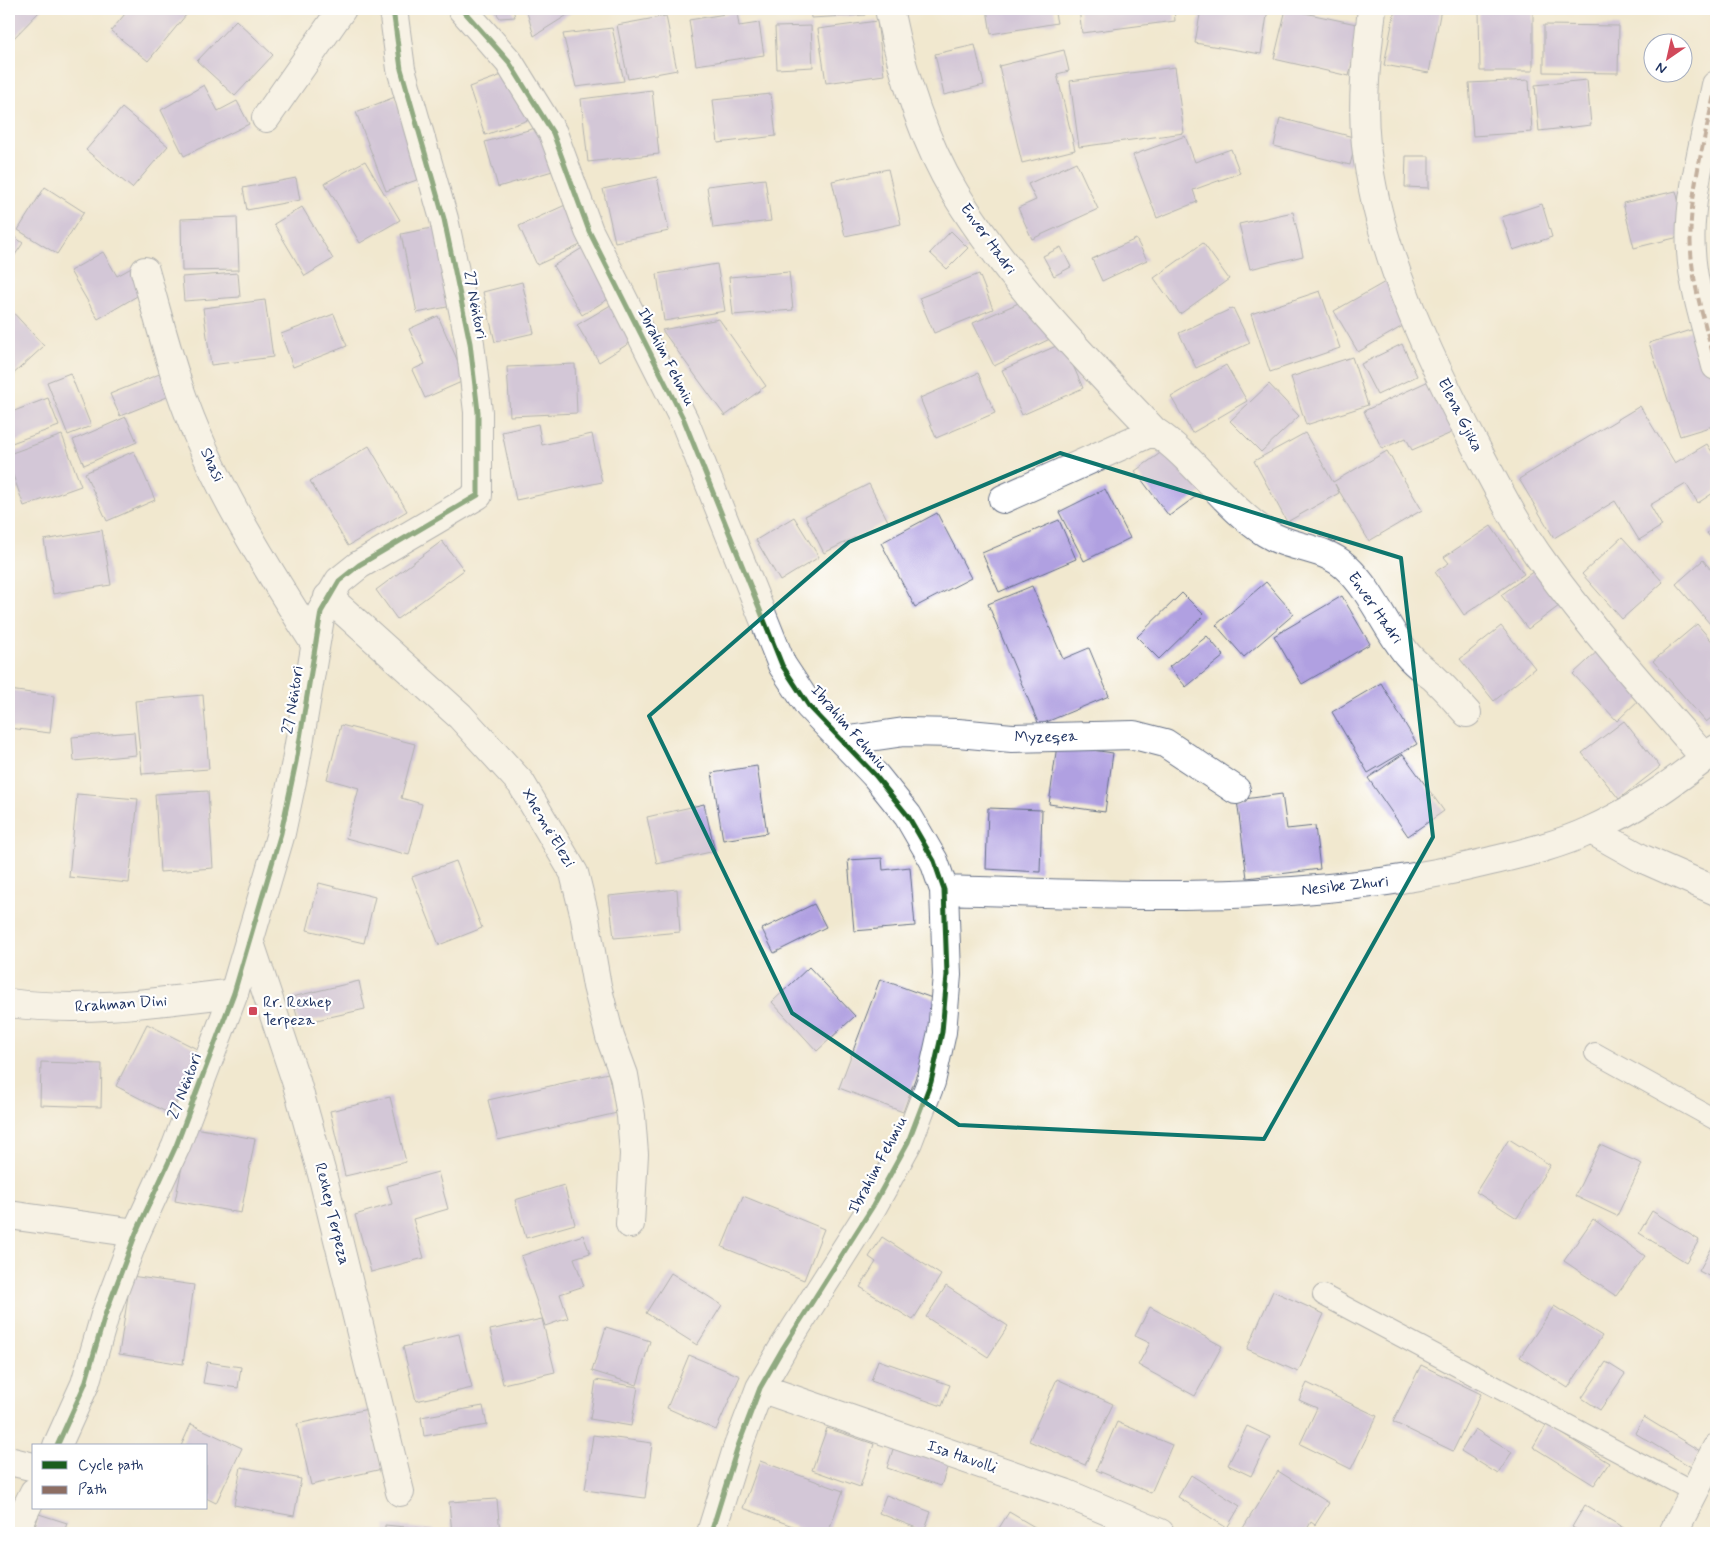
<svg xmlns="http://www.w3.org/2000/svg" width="1725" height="1542" font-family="Mynerve,sans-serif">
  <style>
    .building { fill: #b0a0e1 }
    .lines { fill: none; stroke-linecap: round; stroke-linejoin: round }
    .service-casing { stroke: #667086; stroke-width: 22 }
    .minor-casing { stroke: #667086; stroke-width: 30 }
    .tertiary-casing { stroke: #667086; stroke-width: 30 }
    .service { stroke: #fff; stroke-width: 20 }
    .minor { stroke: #fff; stroke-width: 28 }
    .tertiary { stroke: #fff; stroke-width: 28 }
    .quiet { stroke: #8d6e63; stroke-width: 4; stroke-dasharray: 8 4; stroke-linecap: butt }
    .cycleway-casing { stroke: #fff; stroke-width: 8 }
    .cycleway { stroke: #1b5e20; stroke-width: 5 }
    .marked { fill: none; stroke: #0f766e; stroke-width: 4; stroke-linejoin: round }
    .poi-dot { fill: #d1495b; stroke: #fff; stroke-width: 2 }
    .labels { text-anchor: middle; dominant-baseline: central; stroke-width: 4.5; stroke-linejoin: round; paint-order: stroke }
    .street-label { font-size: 16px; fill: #1b2f5e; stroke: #fff }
    .poi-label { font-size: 16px; fill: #1b2f5e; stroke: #fff; text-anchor: start }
  </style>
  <rect width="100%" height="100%" fill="#fff"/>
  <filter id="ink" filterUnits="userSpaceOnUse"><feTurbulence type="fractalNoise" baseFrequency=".02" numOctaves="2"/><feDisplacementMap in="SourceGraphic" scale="10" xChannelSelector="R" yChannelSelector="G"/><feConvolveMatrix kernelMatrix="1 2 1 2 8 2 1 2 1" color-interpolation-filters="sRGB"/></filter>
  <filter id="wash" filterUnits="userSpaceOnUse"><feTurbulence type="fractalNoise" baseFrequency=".0096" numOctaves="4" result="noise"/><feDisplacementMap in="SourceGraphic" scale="20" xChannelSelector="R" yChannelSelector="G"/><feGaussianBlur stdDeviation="1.12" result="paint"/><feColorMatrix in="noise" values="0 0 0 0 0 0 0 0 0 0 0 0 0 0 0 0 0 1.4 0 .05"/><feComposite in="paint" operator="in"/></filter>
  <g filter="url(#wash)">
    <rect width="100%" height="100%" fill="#f1e8cf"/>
    <g id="blocks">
      <path class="building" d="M9,9H42L9,43Z
        M129,9H191L148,61L111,31Z
        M493,9H513L515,17L500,18Z
        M526,9H577L534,36Z
        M810,9H865V15L811,18Z
        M987,9H1054L1057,23L991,34Z
        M1079,9H1174L1175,21L1082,33Z
        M1201,9H1268L1261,54L1195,43Z
        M1286,9L1361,25L1349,76L1274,59Z
        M1395,9H1441L1429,73L1384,65Z
        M1479,9H1533V71H1480Z
        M737,12L739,26L759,23L764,55L696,65L689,20Z
        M666,16L677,70L628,79L617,25Z
        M236,20L273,55L235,96L197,61Z
        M877,21L884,75L826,83L818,29Z
        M1544,25L1619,26L1618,73L1544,72Z
        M811,26L813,67L777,69L775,27Z
        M612,28L624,81L576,87L563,34Z
        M975,45L984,85L944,95L935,54Z
        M1064,50L1069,71L1057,74L1075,150L1022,163L999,66Z
        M1175,67L1184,133L1079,147L1070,81Z
        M513,71L534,118L485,135L469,87Z
        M1529,80L1532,132L1473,136L1469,83Z
        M1587,80L1591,125L1539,131L1535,85Z
        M204,85L218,111L237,101L249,124L184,156L161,110Z
        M652,90L659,154L588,162L581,99Z
        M771,94L776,136L718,143L713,100Z
        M395,97L425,177L386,191L356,112Z
        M122,108L168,146L132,188L86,150Z
        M1280,118L1357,138L1350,165L1274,146Z
        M543,126L556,170L498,187L485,142Z
        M1185,136L1195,162L1231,149L1240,173L1193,190L1197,202L1157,218L1133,155Z
        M1406,156H1429V188L1405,187Z
        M365,161L400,220L360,243L325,183Z
        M1076,162L1098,209L1032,239L1018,208L1036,200L1028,184Z
        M888,169L901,224L845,236L832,181Z
        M657,177L669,231L615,242L603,189Z
        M296,178L300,200L247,210L243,188Z
        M765,179L771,221L713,228L707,186Z
        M45,187L84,212L57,254L18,230Z
        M1676,191L1687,235L1634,248L1623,203Z
        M572,202L589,241L537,265L519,226Z
        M1542,204L1552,237L1513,250L1502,217Z
        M302,207L333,259L305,276L274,224Z
        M1293,212L1303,256L1250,269L1239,224Z
        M237,217L239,270L182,271L181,219Z
        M442,226L457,305L417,313L401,234Z
        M951,231L968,248L947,269L930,253Z
        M9,233L23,243L9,264Z
        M1136,239L1147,260L1102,281L1092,259Z
        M1203,243L1229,279L1180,314L1154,278Z
        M584,247L613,296L582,315L553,266Z
        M1061,247L1071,267L1054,276L1043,256Z
        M103,252L117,276L135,266L149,289L98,319L70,271Z
        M717,264L725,311L664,321L657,274Z
        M789,272L793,310L733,315L729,277Z
        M238,273L240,297L184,301L182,277Z
        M979,274L993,309L934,333L919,298Z
        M1387,281L1408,323L1358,352L1334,311Z
        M522,282L534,333L495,342L483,292Z
        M1320,291L1340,348L1270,372L1251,314Z
        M1030,298L1056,336L994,366L973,323Z
        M265,300L273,357L211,365L203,308Z
        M614,303L636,339L599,362L577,325Z
        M9,308L44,346L9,378Z
        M1233,308L1250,343L1196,368L1179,333Z
        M334,314L347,346L293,367L281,334Z
        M438,316L466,380L425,398L412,370L425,364L409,329Z
        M719,319L766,386L725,416L662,330Z
        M1697,328L1716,389V425L1680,436L1649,343Z
        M1063,343L1083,388L1022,415L1002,370Z
        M1402,344L1417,376L1377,395L1361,364Z
        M1352,357L1368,405L1306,425L1291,377Z
        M575,364L577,413L510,416L507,367Z
        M1226,365L1247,401L1192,433L1171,397Z
        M70,373L91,426L68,435L47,382Z
        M162,373L172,395L120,416L110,394Z
        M978,373L995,413L936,438L920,398Z
        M1433,379L1458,430L1412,450L1406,438L1382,449L1364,411Z
        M1269,384L1299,416L1261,452L1230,421Z
        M48,398L59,426L9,444V413Z
        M1640,406L1675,463L1707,444L1716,458V491L1698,503L1686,484L1650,505L1662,526L1639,540L1615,501L1554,538L1519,479Z
        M126,417L137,442L84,465L73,440Z
        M538,424L542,445L592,434L602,482L516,500L502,432Z
        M1305,433L1333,482L1387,451L1422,510L1369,541L1335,484L1339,493L1287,522L1254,461Z
        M62,435L81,486L24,506L9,464V454Z
        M1173,444L1206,489L1169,516L1135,471Z
        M369,446L407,511L348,546L310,481Z
        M134,451L155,500L107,521L85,473Z
        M869,484L888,521L824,553L805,516Z
        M1105,489L1130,538L1084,561L1059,512Z
        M937,513L971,578L915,607L881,543Z
        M794,517L819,557L780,581L756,540Z
        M1059,520L1076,559L999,592L982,553Z
        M1491,526L1524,574L1464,615L1435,572L1449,563L1444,557Z
        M1716,526V545L1707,533Z
        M102,530L111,585L53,594L44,540Z
        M1622,537L1663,582L1622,619L1582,574Z
        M442,541L464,570L397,619L376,590Z
        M1703,560L1716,576V631L1676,584Z
        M1538,568L1563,603L1528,629L1501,595Z
        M1266,582L1294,614L1244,657L1216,625Z
        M1032,586L1063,659L1089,648L1109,696L1039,725L988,604Z
        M1182,593L1204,615L1159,659L1137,637Z
        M1342,596L1370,644L1302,684L1274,636Z
        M1697,624L1716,646V714L1706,722L1653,661Z
        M1501,626L1535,668L1494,701L1460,659Z
        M1207,636L1224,656L1186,687L1169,667Z
        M1601,648L1645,694L1617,721L1573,674Z
        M1381,683L1417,744L1368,773L1332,712Z
        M9,690L54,696L50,733L9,728Z
        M203,695L209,769L142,774L135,701Z
        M1624,721L1660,767L1619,799L1582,753Z
        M341,725L415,744L401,798L422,804L409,855L346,838L359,788L327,779Z
        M134,732L136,755L74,761L72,737Z
        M1057,745L1113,753L1105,812L1049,804Z
        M1403,754L1444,811L1408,836L1368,778Z
        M757,766L767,833L723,840L712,773Z
        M208,791L213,868L160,872L155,794Z
        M77,794L138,799L129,883L69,877Z
        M1282,794L1287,829L1315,826L1320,869L1247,878L1237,800Z
        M704,804L715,851L657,864L647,817Z
        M988,808L1042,810L1040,872L986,869Z
        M882,858L883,870L910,867L915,926L854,931L848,860Z
        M456,861L482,928L439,945L412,877Z
        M319,883L375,897L364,943L307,930Z
        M677,889L680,932L614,938L609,896Z
        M814,904L826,927L774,953L762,929Z
        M809,967L855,1016L817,1051L772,1002Z
        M880,979L943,1002L903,1112L839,1088Z
        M359,981L365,1009L299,1024L292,997Z
        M147,1024L201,1051L170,1114L116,1086Z
        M41,1062L102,1064L101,1107L40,1105Z
        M608,1073L617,1113L498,1140L488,1100Z
        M390,1097L406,1162L345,1176L330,1111Z
        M190,1127L255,1139L241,1213L175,1201Z
        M1509,1139L1550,1165L1517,1218L1476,1192Z
        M1600,1145L1642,1164L1617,1216L1575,1196Z
        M438,1172L448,1209L413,1219L424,1258L371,1272L355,1215L392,1204L387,1186Z
        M564,1185L575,1224L526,1238L515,1200Z
        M743,1196L824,1229L804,1280L722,1247Z
        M1652,1211L1699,1240L1686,1262L1639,1233Z
        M1593,1219L1645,1256L1616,1296L1564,1261Z
        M583,1235L590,1253L574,1258L584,1286L560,1294L568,1318L545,1326L521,1256Z
        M882,1237L941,1275L913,1320L860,1287L876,1262L869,1257Z
        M1715,1242L1716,1243V1280L1699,1271Z
        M671,1273L722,1305L697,1345L646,1313Z
        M131,1276L194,1285L183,1364L119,1354Z
        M946,1286L1008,1326L988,1357L926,1317Z
        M1273,1291L1324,1314L1298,1372L1247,1349Z
        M1554,1306L1602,1336L1568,1388L1520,1357Z
        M1150,1307L1222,1346L1195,1396L1138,1365L1150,1343L1135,1336Z
        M542,1319L555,1372L503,1384L490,1330Z
        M606,1327L650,1341L637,1385L592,1371Z
        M459,1334L472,1388L416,1401L403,1347Z
        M689,1355L740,1376L716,1430L667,1408Z
        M878,1360L950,1385L942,1406L871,1381Z
        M207,1362L241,1367L238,1388L203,1383Z
        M1606,1362L1625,1374L1600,1410L1582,1398Z
        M1421,1365L1481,1394L1453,1451L1393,1422Z
        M1057,1379L1113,1404L1085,1465L1029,1441Z
        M596,1380L638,1387L631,1426L590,1419Z
        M1307,1383L1377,1416L1351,1469L1300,1444L1317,1408L1299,1400Z
        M483,1406L487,1425L424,1436L421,1417Z
        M368,1409L382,1469L311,1485L297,1424Z
        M1644,1417L1700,1451L1691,1467L1635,1433Z
        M1117,1422L1172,1445L1151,1493L1096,1470Z
        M191,1424L242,1448L216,1503L206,1498V1446H181Z
        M1547,1424L1609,1463L1594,1485L1533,1447Z
        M1247,1426L1270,1437L1251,1476L1228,1465Z
        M827,1428L874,1444L860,1487L812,1470Z
        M1475,1429L1512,1452L1498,1474L1461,1451Z
        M593,1435L652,1443L645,1498L585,1490Z
        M895,1443L949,1462L941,1486L887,1468Z
        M760,1461L843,1491L828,1533H812L743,1508Z
        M241,1467L301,1479L294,1516L234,1505Z
        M1278,1471L1329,1503L1315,1525L1311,1522L1305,1533H1252L1243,1528Z
        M1191,1475L1240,1506L1227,1528L1178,1497Z
        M886,1495L931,1512L924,1531L879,1513Z
        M497,1499L500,1533H452L449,1502Z
        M1585,1505L1632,1533H1582L1572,1527Z
        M1009,1512L1045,1533H996Z
        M39,1514L67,1523L64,1533H33Z
        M385,1525L436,1530V1533H385Z"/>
    </g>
  </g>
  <g filter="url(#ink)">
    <use href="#blocks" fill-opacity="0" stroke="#667086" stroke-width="1"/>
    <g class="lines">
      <g class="service-casing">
        <path id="service" d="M1595,1053L1716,1120
          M1323,1295L1694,1492"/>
      </g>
      <g class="minor-casing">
        <path id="minor" d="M462,9L509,62L553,133L589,231L684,420L782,665L809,706L875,775L908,816L934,861L944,890L947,975L942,1032L931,1082L908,1142L873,1206L783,1348L760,1388L737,1449L711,1533
          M889,9C902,72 922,138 955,193C1009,281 1083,356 1154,431C1195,458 1225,507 1266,533C1291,549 1323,546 1346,567C1372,591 1385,627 1407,654C1414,663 1424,670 1433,677C1445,688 1456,701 1467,713
          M1372,9C1367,54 1361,99 1366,145C1377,250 1429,358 1478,451C1498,489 1519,530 1545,565C1594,632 1650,695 1705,758
          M1716,85C1706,135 1687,200 1691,251C1693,289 1707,329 1716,366
          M266,118L342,9
          M145,271C156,309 166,349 179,387C210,479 263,562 315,644
          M1003,499L1154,431
          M328,597L460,716L521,783L574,873L584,913L597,986L610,1037L624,1075L631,1116L634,1154L630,1224
          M843,741L904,732L958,733L1012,738L1134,735L1165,743L1236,790
          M1591,830L1641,858L1716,891
          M944,890C1127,895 1312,906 1491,861C1524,853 1559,845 1591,830C1635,810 1679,779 1716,749
          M249,940L296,1081L322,1174L400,1492
          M9,1003C84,1013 159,1002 234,993
          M9,1215L136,1233
          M760,1388L1065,1493L1160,1533
          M9,1461L34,1467
          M1673,1533L1716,1449"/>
      </g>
      <g class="tertiary-casing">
        <path id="tertiary" d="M57,1446L85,1384L105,1315L136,1233L176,1146L234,993L281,833L296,762L321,612L339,581L359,565L478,495V412L470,343L444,219L401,69L393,9
          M14,1533L34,1492"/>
      </g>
      <use href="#service" class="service"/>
      <use href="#minor" class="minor"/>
      <use href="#tertiary" class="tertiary"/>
      <path class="quiet" d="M1716,85C1706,135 1687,200 1691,251C1693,289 1707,329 1716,366"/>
      <g class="cycleway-casing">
        <path id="cycleway" d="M462,9L509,62L553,133L589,231L684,420L782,665L809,706L875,775L908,816L934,861L944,890L947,975L942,1032L931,1082L908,1142L873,1206L783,1348L760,1388L737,1449L711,1533
          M57,1446L85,1384L105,1315L136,1233L176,1146L234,993L281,833L296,762L321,612L339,581L359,565L478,495V412L470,343L444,219L401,69L393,9"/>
      </g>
      <use href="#cycleway" class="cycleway"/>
    </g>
  </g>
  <path d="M0 0H1725V1542H0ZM1060,453L1401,558L1433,837L1264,1139L959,1125L792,1013L649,716L849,542Z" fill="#f1e8cf" fill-opacity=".55" fill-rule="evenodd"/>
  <path class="marked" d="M1060,453L1401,558L1433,837L1264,1139L959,1125L792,1013L649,716L849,542Z"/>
  <rect class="poi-dot" x="248" y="1006" width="10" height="10" rx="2.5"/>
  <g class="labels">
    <g class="street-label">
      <text transform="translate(988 239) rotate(54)">Enver Hadri</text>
      <text transform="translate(475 305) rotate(79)">27 Nëntori</text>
      <text transform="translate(666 357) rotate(63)">Ibrahim Fehmiu</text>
      <text transform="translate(1460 415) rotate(63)">Elena Gjika</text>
      <text transform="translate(212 465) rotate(65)">Shasi</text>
      <text transform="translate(1375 608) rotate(55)">Enver Hadri</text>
      <text transform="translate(293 700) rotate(-81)">27 Nëntori</text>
      <text transform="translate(849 728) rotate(49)">Ibrahim Fehmiu</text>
      <text transform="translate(1046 737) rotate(-1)">Myzeqea</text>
      <text transform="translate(548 828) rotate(59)">Xhemë Elezi</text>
      <text transform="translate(1345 886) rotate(-6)">Nesibe Zhuri</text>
      <text transform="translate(121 1004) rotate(-4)">Rrahman Dini</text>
      <text transform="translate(185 1086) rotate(-69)">27 Nëntori</text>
      <text transform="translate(878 1165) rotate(-62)">Ibrahim Fehmiu</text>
      <text transform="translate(332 1214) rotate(76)">Rexhep Terpeza</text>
      <text transform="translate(962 1457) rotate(19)">Isa Havolli</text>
    </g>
    <g class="poi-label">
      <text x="263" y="1002">Rr. Rexhep<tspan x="263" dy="18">Terpeza</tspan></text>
    </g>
  </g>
  <rect width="1725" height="1542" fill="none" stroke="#fff" stroke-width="30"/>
  <rect x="32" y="1444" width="175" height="65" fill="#ffffff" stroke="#a4acbf"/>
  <rect x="42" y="1461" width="25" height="8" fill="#1b5e20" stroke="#a4acbf"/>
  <text x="78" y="1470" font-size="15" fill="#1b2f5e">Cycle path</text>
  <rect x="42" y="1486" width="25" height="8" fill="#8d6e63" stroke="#a4acbf"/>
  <text x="78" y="1494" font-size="15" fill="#1b2f5e">Path</text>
  <g transform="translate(1668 58) rotate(214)"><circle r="24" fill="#ffffff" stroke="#a4acbf"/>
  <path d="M0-4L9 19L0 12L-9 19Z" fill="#d1495b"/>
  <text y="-8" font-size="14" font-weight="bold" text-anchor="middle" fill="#1b2f5e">N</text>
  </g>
</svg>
